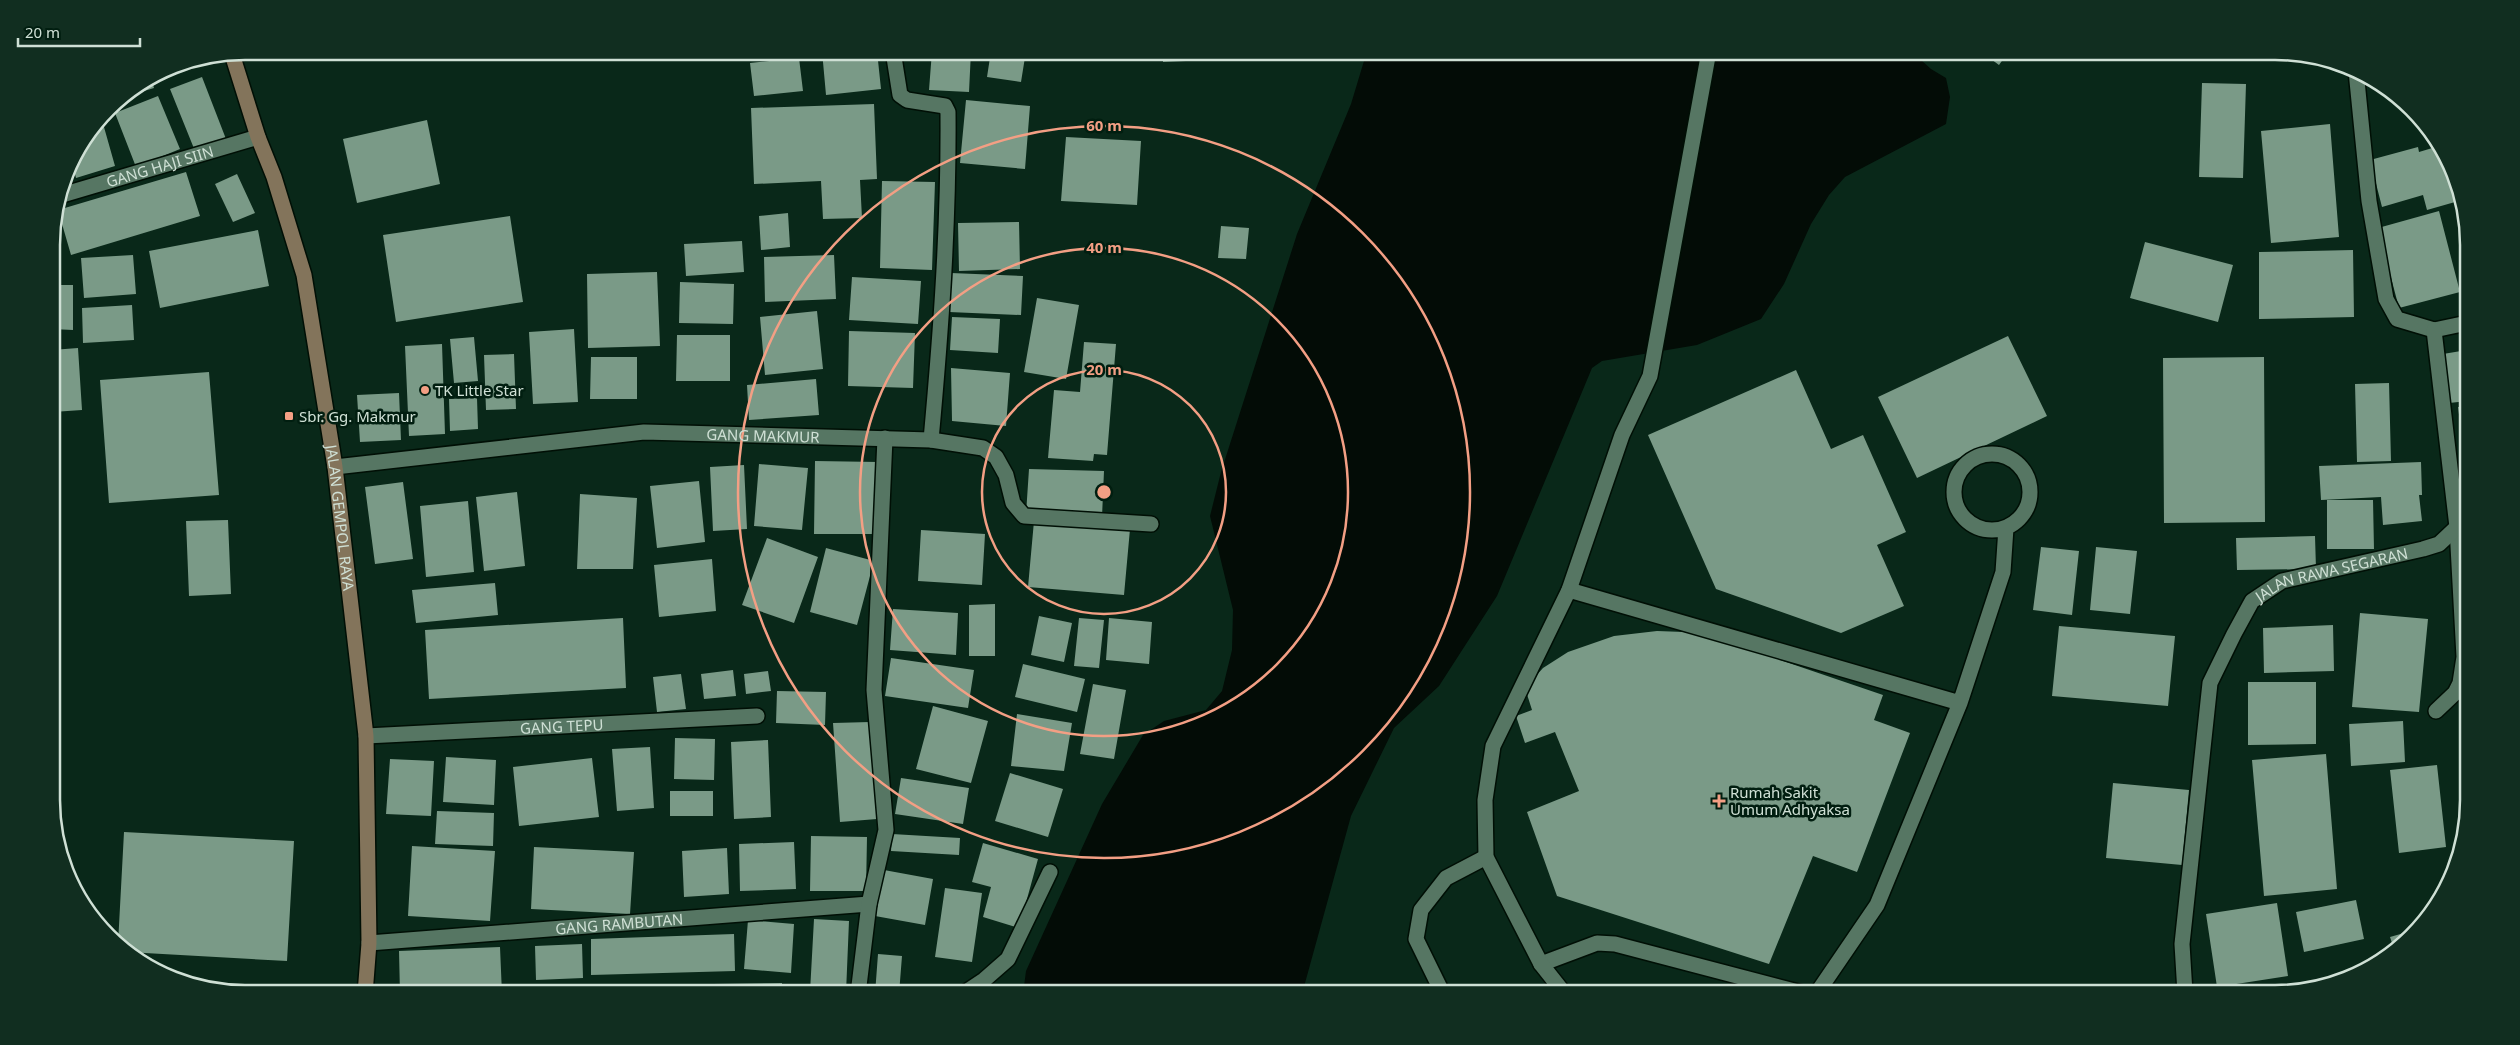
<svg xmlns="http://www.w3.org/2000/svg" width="2520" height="1045" font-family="'Noto Sans',sans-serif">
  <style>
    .water { fill: #030c06 }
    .building { fill: #7a9a87 }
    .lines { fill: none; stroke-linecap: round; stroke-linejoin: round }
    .service-casing { stroke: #000f05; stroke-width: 18 }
    .minor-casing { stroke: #000f05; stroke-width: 18 }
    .secondary-casing { stroke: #000f05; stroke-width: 18 }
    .service { stroke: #567663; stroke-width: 15 }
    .minor { stroke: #567663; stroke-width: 15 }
    .secondary { stroke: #83745b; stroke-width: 15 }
    .ring { fill: none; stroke: #f39f84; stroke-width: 2.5 }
    .poi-dot { fill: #f39f84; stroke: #011e10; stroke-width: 2 }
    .labels { text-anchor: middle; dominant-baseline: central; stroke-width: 5; stroke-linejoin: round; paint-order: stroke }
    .street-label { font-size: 15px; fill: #cfe0d5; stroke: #011e10 }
    .poi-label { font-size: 15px; fill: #cfe0d5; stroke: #011e10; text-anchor: start }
    .rim { fill: none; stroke: #cfe0d5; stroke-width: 2.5 }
    .centre { fill: #f39f84; stroke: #011e10; stroke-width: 2.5 }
    .ring-label { font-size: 15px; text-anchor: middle; font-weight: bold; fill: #f39f84; stroke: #011e10; stroke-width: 5; stroke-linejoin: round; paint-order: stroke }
  </style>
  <rect width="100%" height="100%" fill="#092819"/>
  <path class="water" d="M1367,51H1911L1931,69L1946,78L1950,97L1946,124L1845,177L1829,195L1811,224L1784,284L1761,319L1697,345L1602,361L1592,368L1497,596L1439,686L1394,728L1351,816L1302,994H1023L1026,971L1102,804L1143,735L1164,721L1206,710L1222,691L1232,650L1233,610L1210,516L1221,472L1297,234L1351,104Z"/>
  <path class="building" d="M746,51H801V52L748,60Z
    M822,51H877L881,89L826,95Z
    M913,51H929V55H912Z
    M932,51H971L969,92L929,90Z
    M991,51H1026L1021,82L987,77Z
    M1163,51H1209V60L1163,62Z
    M1980,51H2009L1999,65Z
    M799,58L803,91L754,96L750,63Z
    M202,77L226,139L195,151L170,89Z
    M151,78L154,88L121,98V97Z
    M2202,83L2246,84L2243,178L2199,177Z
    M158,96L180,149L136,167L115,113Z
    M966,100L1030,106L1025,169L960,163Z
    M874,104L877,179L860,180L862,218L823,219L821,181L754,184L751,108Z
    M102,120L115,166L76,178L71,159Z
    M427,120L440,184L357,203L343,139Z
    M2330,124L2339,237L2271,243L2261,131Z
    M1066,137L1141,141L1137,205L1061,201Z
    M2439,146L2454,171L2462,200L2427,210L2423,195L2382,207L2370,160L2418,147L2419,152Z
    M186,172L200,216L71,255L58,210Z
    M237,174L255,213L233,222L215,184Z
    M882,181L935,182L932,270L880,268Z
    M2439,211L2460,292L2399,308L2378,228Z
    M788,213L790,247L761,250L759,216Z
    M510,216L523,302L396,322L383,235Z
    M1019,222L1020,269L959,271L958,223Z
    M1221,226L1249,228L1246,259L1218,258Z
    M258,230L269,286L160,308L149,251Z
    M742,241L744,272L686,276L684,244Z
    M2145,242L2233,265L2218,322L2130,298Z
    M2353,250L2354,317L2259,319V252Z
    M133,255L136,294L84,298L81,258Z
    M834,255L836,299L765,302L764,257Z
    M657,272L660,346L588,348L587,274Z
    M951,273L1023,276L1021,315L949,312Z
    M852,277L921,281L918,324L849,320Z
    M680,282L734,284L733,324L679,323Z
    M52,285H73V330L52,329Z
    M1037,298L1079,305L1066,379L1024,372Z
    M132,305L134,340L83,343L82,308Z
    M817,311L823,369L765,375L760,317Z
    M952,317L1000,319L998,353L950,350Z
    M574,329L578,402L533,404L529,332Z
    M849,331L915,333L913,388L848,386Z
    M677,335H730V381H676Z
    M2008,336L2047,416L1917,478L1878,397Z
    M474,337L478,381L454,383L450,339Z
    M1084,342L1116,344L1107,455L1094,454L1093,461L1048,458L1054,390L1080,392Z
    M442,344L445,434L409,436L405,346Z
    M78,348L82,410L53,412L52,350Z
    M2467,350L2468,401L2449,403L2443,354Z
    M514,354L516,409L486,410L484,355Z
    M591,357H637V399H590Z
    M2264,357L2265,522L2164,523L2163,358Z
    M951,368L1010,373L1006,426L952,421Z
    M1796,370L1831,449L1863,435L1906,532L1877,545L1904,606L1841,633L1716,589L1648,435Z
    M209,372L219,495L109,503L100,380Z
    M816,379L819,415L749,420L747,385Z
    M2389,383L2391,461L2357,462L2355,384Z
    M399,393L401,440L360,442L357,395Z
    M477,398L478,429L450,431L449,399Z
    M2468,406V452H2464L2458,407Z
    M815,461L879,462L878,534H814Z
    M2421,462L2422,495H2419L2422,521L2383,525L2381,497L2321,500L2319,466Z
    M759,464L808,468L802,530L754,526Z
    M744,465L747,529L713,531L710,467Z
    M1029,469L1104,471L1102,517L1026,514Z
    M699,481L705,542L657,548L650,486Z
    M403,482L413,559L375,564L365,487Z
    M517,492L525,566L484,571L476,497Z
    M580,494L637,498L633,569H577Z
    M2327,500H2373L2374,549H2327Z
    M468,501L474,572L426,577L420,506Z
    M228,520L231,594L189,596L186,521Z
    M1034,521L1130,529L1124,595L1028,587Z
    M921,530L985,534L982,585L918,581Z
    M2315,536L2316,569L2237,570L2236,538Z
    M767,538L818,557L794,623L742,605Z
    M2041,547L2079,551L2072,615L2033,610Z
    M2096,547L2137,551L2130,614L2090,610Z
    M826,548L874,561L857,625L810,612Z
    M712,559L716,611L659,617L654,565Z
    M495,583L498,615L416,623L412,590Z
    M995,604V656H969V605Z
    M893,609L958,613L956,655L890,650Z
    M2360,613L2428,619L2419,712L2352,707Z
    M1039,616L1072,623L1064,662L1031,655Z
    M623,618L626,688L429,699L425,630Z
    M1079,618L1104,620L1099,668L1074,666Z
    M1109,618L1152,622L1149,664L1106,660Z
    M2333,625L2334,671L2264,673L2263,628Z
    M2059,626L2175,636L2168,706L2052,696Z
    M1657,631L1684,632L1713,637L1883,695L1874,720L1910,733L1857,872L1813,856L1769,964L1557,896L1527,812L1579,791L1555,732L1525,743L1516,716L1532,710L1525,688L1543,668L1568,652L1614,636Z
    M891,658L974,670L968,708L885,696Z
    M1023,664L1085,679L1077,712L1015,697Z
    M733,670L736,696L704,699L701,674Z
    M768,671L771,691L746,694L744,674Z
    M681,674L686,709L657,712L653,677Z
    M2248,682H2316V744L2248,745Z
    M1093,684L1126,690L1114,759L1080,754Z
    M777,691L826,692L825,725L776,723Z
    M933,706L988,721L971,783L916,769Z
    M1017,714L1072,723L1064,771L1011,766Z
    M2403,721L2405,762L2351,766L2349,724Z
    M870,722L877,819L840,822L833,723Z
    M675,738L715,739L714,780L674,779Z
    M768,740L771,817L734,819L731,742Z
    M650,747L654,808L617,811L612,749Z
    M2326,754L2337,889L2264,896L2252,760Z
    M446,757L496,760L494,805L443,802Z
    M592,758L599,817L519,826L513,767Z
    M390,759L434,761L431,816L386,814Z
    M2437,765L2446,847L2399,853L2390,770Z
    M1010,773L1063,789L1048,837L995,821Z
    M901,778L969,788L963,824L895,814Z
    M2113,783L2189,790L2182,865L2106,858Z
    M670,791H713V816H670Z
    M437,811L494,813L493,846L435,844Z
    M124,832L294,841L287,961L127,952L118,944Z
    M892,834L960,838L959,855L891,851Z
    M811,836L867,837L866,891H810Z
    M794,842L796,889L740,891L739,844Z
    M983,843L1038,859L1019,928L983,917L991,887L972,882Z
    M412,846L495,851L490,921L408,916Z
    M534,847L634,852L630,914L531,909Z
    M727,848L729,894L684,897L682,851Z
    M884,870L933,879L925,925L875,916Z
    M945,888L982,893L972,962L935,957Z
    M2356,900L2364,939L2304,952L2296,912Z
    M2277,903L2288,976L2217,987L2206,914Z
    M814,919L849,921L846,993L810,992Z
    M748,920L794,924L791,973L744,969Z
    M2418,929L2395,952L2390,937Z
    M734,934L735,971L591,975V939Z
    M582,944L583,978L536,980L535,946Z
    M500,947L502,994H400L399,951Z
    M878,954L902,956L899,994H875Z
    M2337,976L2339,982L2338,983L2291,993Z
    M782,983V994H713V984Z
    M642,984H685V994H642Z
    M281,987V994H245L223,990Z
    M541,991L574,992V994H541Z"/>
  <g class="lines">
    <g class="service-casing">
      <path id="service" d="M1954 492a38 38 0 1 1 76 0a38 38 0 1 1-76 0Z
        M1569,590L1960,703
        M2436,711L2455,693L2460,683L2464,657L2457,527
        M1541,964L1597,943L1615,944L1802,993
        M1817,993L1877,905L1960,703L2003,572L2006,528
        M1443,994L1416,939L1421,910L1446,878L1486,857"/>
    </g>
    <g class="minor-casing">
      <g id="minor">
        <path d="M893,51L900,95L907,100L945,106L948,112C949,222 941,331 931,440"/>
        <path d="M2356,71L2369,201L2386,299L2397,319L2434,330L2467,323"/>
        <path id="s1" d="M62,195L258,137"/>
        <path id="s2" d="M335,467L644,432L931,440L983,448L996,457L1006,475L1013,503L1024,516L1151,524"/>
        <path id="s3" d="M366,736L757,716"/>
        <path id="s4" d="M369,943L869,904"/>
        <path d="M1564,993L1541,964L1486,857L1485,800L1493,746L1569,590L1622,435L1650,376L1709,51"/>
        <path id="s5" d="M2185,993L2182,944L2210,683L2234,634L2252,601L2282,581L2423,549L2439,544L2457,527L2434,330"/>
        <path d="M858,994L869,904L886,830L874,690L885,438"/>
        <path d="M963,994L984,980L1008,959L1050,872"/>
      </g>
    </g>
    <g class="secondary-casing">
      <g id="secondary">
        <path id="s6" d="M232,54L258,137L274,177L304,275L335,467L366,736L369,943L365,994"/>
      </g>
    </g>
    <use href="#service" class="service"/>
    <use href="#minor" class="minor"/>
    <use href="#secondary" class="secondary"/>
  </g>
  <g class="ring">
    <circle cx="1104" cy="492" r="122"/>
    <circle cx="1104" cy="492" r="244"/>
    <circle cx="1104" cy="492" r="366"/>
  </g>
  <g class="poi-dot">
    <circle cx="425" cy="390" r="5"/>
    <rect x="284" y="411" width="10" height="10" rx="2.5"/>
    <path d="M1716.5 793.5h5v5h5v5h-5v5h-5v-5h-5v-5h5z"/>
  </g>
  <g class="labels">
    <g class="street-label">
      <text stroke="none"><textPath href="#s1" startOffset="102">GANG HAJI SIIN</textPath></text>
      <text stroke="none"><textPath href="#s2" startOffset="430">GANG MAKMUR</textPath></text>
      <text stroke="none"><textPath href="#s6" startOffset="478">JALAN GEMPOL RAYA</textPath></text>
      <text stroke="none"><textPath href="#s5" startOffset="489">JALAN RAWA SEGARAN</textPath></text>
      <text stroke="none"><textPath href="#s3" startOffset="196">GANG TEPU</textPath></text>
      <text stroke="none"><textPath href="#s4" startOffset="251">GANG RAMBUTAN</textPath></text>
    </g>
    <g class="poi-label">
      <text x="435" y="390">TK Little Star</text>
      <text x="299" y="416">Sbr. Gg. Makmur</text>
      <text x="1730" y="792">Rumah Sakit<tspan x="1730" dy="17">Umum Adhyaksa</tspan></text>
    </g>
  </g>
  <path d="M0 0H2520V1045H0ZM245 60H2275A185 185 0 0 1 2460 245V800A185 185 0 0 1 2275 985H245A185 185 0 0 1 60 800V245A185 185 0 0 1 245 60Z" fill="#112e20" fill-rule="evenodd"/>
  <path class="rim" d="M245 60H2275A185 185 0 0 1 2460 245V800A185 185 0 0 1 2275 985H245A185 185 0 0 1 60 800V245A185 185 0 0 1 245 60Z"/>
  <circle cx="1104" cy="492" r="8" class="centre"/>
  <g class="ring-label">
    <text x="1104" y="131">60 m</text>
    <text x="1104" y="253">40 m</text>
    <text x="1104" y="375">20 m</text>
  </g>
  <path d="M18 38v8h122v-8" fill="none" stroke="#cfe0d5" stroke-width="2.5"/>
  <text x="25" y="38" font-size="15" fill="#cfe0d5" stroke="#011e10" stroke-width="4" paint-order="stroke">20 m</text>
</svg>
